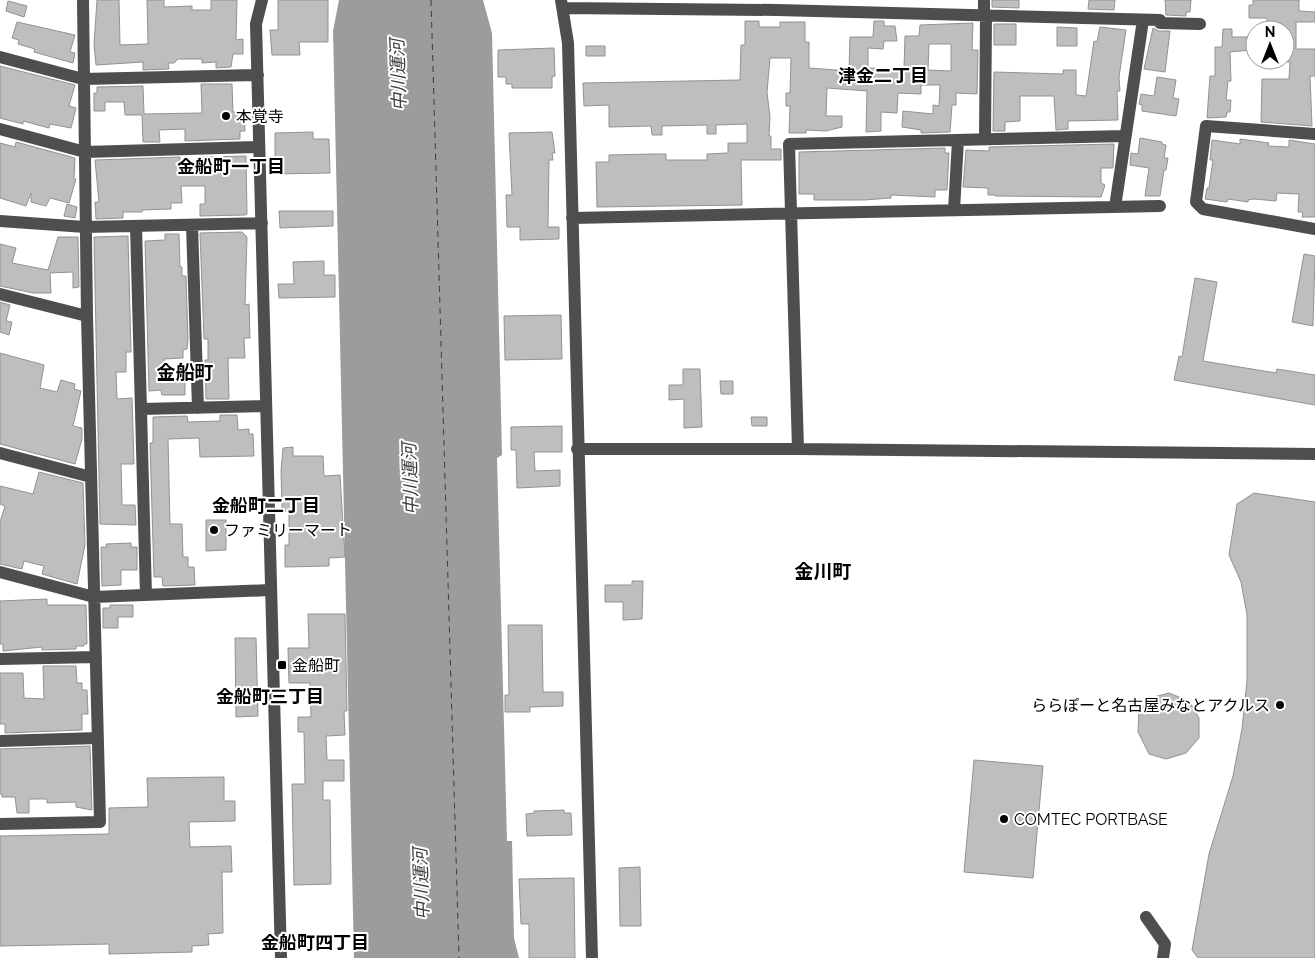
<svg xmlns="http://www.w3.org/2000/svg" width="1315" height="958" font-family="Raleway,'Noto Sans JP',sans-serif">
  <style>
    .water { fill: #9c9c9c }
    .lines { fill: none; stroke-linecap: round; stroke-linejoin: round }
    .ferry { stroke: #3d3d3d; stroke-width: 1; stroke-dasharray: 6 5; stroke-linecap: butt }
    .building { fill: #bebebe; stroke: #929292; fill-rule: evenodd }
    .minor { stroke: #4e4e4e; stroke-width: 12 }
    .poi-dot { fill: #000; stroke: #fff; stroke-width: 2 }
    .labels { text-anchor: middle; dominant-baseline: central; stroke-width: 4; stroke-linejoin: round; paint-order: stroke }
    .poi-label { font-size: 16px; fill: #000; stroke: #fff; text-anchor: start }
    .water-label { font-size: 18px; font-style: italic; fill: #3d3d3d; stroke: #fff }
    .neighbourhood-label { font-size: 18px; font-weight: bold; fill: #000; stroke: #fff }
    .quarter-label { font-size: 19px; font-weight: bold; fill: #000; stroke: #fff }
  </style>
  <rect width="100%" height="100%" fill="#fff"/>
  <path class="water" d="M339,0H483L492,33L502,455L497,458L507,841H512L514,938L519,958H354L333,31Z"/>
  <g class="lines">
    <path class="ferry" d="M431,0L459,958"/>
  </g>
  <path class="building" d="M97,0H119L120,45L148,44L147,0H164V7L192,6V10H211V0H237L236,40L243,39V54H233L231,67L216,68V62L202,63V59H178L174,63H168L169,69L143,70V62L96,65L94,44Z
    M278,0H328V42H299L300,55H272L270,30H278Z
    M992,0H1019V8L992,7Z
    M1089,0H1115L1114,10L1088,9Z
    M1165,0H1191L1190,12H1186V16L1166,15Z
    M1253,0H1299V11L1315,12V22H1296V49H1315V76H1310L1312,126L1261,122L1262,79H1289L1290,62H1285V30H1267V18H1249V5H1253Z
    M8,1L27,6L24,17L6,11Z
    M745,21H759V27H780V22H805V42H809V68L849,71L850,37H873L874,21H884V26H895L897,41H884L883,49L868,48V68L904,69L905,36H919L920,25L973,23L972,50H978L977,94L956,93V105H952L950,132L921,133V130L902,127L903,111L933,114V105L939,106L940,85H921V94L898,93L897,113L881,112V131L866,132L867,91L827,88L826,116H842V127L826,131L806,130V133H789L790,106H786V93H790L791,58H770L767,92L770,117L769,136H771V149H781V160H741L742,205L597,207L596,162H609V155L653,154H666V160H707V154L728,153V143H747V124L716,125V134H707V125L662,126V135H652L651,126L609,127V105L584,106L583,83L740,80L741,45H745ZM929,44H951V71L928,70Z
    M17,22L75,35L70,52L75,53L73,63L34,52L35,49L18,44L19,40L12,38Z
    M994,24H1016V45H994Z
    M1057,27L1077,28V46H1057Z
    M1100,27L1126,30L1119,77L1120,91H1117L1118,120L1068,121V129L1056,130L1054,96H1020V121L1005,122V131H993L994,72L1063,74V70H1076V95L1086,96L1094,41L1097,42Z
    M1153,28L1159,31H1170L1165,72L1144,69Z
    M1223,29H1232V37H1251V50L1230,52L1231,81H1228L1226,100H1231L1230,112H1227L1226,117L1207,118L1210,76H1215V47H1222Z
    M586,46H605V56H586Z
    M554,48L555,76L552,77V88H512V84H506V77H498V50Z
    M0,66L75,85L69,106L76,108L71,128L50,124L49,128L23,121V124L0,118Z
    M1157,77L1176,80L1173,98L1179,99L1176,116L1142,111V105L1139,104L1141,94L1154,96Z
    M201,84H232L233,112H244L245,131H240V139L185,141V129L159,130L160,142H143L142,115H125L124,102H105V111H94V93H97V87L143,86L144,114L202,113Z
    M313,132V139H329L330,173L275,174V133Z
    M552,132L555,153H552L553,160H549L548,227H559V239L520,240V227H507L506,195H512L509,133Z
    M1140,138L1162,142V144L1166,145L1164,158H1168L1166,170H1164L1160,196H1145L1149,168L1130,165L1131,153L1138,154Z
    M1240,139L1269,143L1268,146L1289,147V140L1315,144V217H1302L1303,212H1298L1299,194L1277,193L1276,201L1254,199L1248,200V202L1228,199L1227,202L1205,199L1207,188H1209L1213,160H1210L1212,140L1240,144Z
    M16,142L75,158L74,179H76L69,203L50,198L46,206L31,202V193L26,206L0,198V143L15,147Z
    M1114,144L1113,168H1101V183L1105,185L1101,197L995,196V195H988V188L963,187L966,150L989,151V147Z
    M945,148V153H949L947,190H935V197L891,195V198L864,200H814V194H799V152Z
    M246,156L247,214L245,215L200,216V204H205V186H181L182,203H171V209L142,210V212H123V218L96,219L95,202H99L95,160L180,157V164H200L203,163V157Z
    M67,204L77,207L75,218L64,216Z
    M279,211H333V226L280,228Z
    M242,232L247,237L245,305L249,304L250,338H244L245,358H228L229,399H206L205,360H208V339H204L200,233Z
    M165,234H179L180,267H182V276H186L188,339L187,349L183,350V358L164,359L165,381L185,380V395H162L161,390L149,391L145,241L165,240Z
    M128,236L131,352H126V372H116L117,399L132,398L134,464H121L122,503V505H135L136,525L100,524L94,237Z
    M58,237H78L79,287L73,288V272L50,273L51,293H33L0,286V244L16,248L12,263L48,270Z
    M1304,254L1315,256L1313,326L1292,322Z
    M324,261V275H335V297L279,298L278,284H294L293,262Z
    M1195,278L1217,282L1203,361L1276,373L1277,369L1315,375V405L1174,380L1179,356L1182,357Z
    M0,302L10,305L6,321L12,322L9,335L0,332Z
    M561,315L562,359L505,360L504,316Z
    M0,353L44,365L40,388L57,392L61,380L75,384L74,389L81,391L73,426L82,428V439L75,464L0,444Z
    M683,369H700L702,427L684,428V399L669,400V385H683Z
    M720,381H733V394H721Z
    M220,415H237L238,430L249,429V434H253L254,456L200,457L199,438L168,439L170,524H182L183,557H188V567H194L195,585L163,586L162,577H154L150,443H153V417L187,416L188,422L220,421Z
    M751,417H767V426H752Z
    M562,426V452H534L535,471L560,470V486L517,488L516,450H511V427Z
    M293,447V456H323L324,476L340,475L345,557L329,558V566L285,567V545H289V511H282L281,471L283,448Z
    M39,472L83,483L85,545L77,584L42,574L44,566L24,561L22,569L0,564V522L5,506L0,504V486L33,494Z
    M1254,493L1315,502V958H1198L1192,950L1209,854L1233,776L1242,729L1247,681V615L1241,582L1229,555L1237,504Z
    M206,520H226V550L206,551Z
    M131,543V547H137V570H121V585L102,586L101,547H107L106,544Z
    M632,581H643L642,619L623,620V602H605V585H632Z
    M47,599V605H86L87,644H84V646H76V649L42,650V647L3,651V644H0V601Z
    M110,605H133V617H118V628H103V608H110Z
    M308,614H345L347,711H344L345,735L326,736L327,760H344V781H323V800H330L331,884L294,885L292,784H305L304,732H298V717H311L310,683H289L288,648H309Z
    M508,625H542L543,692H563V706L530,707V712H505V695H509Z
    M235,638H256L258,716L236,717Z
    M43,666H76L77,683H82V690H87L88,714H82V730L5,733V724H0V673H23L24,698L44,699Z
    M1169,693L1189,701L1199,718V738L1186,753L1166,759L1149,754L1138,732L1139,712L1150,698Z
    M90,746L92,810L76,807V802L47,803V799H29V813H17L15,797H2V794H0V749Z
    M974,760L1043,766L1033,878L964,872Z
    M224,777V801H235V821L189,822L190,847L231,846L232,872H222L223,933L208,934L209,945L192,946V952L109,954V944L0,946V836L109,834V808L148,807L147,778Z
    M564,810V813H571L572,835L527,836L526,814L534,813V811Z
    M640,867L641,926H620L619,868Z
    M574,878L575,958H529V924H521L519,879Z"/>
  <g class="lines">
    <path class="minor" d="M262,0L256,24L281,958
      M561,0L568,43L592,958
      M563,8L777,10L1160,20
      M984,16V0
      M1160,23L1200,24
      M0,57L83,79L258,75
      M0,129L85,152L259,147
      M1315,134L1206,126L1196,202L1203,209L1315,229
      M985,139L986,16
      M1115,207L1143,20
      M954,210L958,140
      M572,218L1160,206
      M0,221L85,227L262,223
      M192,225L198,408
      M136,226L146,595
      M0,294L87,316
      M141,409L266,406
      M577,449H798L1315,454
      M798,449L789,144L1125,136
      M0,453L91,477
      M0,572L94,597L270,590
      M0,659L96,657
      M0,741L98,738
      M0,824L100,822L87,316L83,0
      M1146,917L1165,944L1163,958"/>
  </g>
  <g class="poi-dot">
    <circle cx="226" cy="116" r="5"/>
    <circle cx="214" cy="530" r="5"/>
    <rect x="277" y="660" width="10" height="10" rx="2.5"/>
    <circle cx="1280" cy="705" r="5"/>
    <circle cx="1004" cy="819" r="5"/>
  </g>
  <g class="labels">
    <g class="poi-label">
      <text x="236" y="116">本覚寺</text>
      <text x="224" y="530">ファミリーマート</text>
      <text x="292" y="665">金船町</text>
      <text x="1270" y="705" text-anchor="end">ららぽーと名古屋みなとアクルス</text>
      <text x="1014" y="819">COMTEC PORTBASE</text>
    </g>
    <g class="water-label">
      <text transform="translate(398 75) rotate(-92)">中川運河</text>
      <text transform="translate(410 479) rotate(-92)">中川運河</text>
      <text transform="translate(421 884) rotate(-92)">中川運河</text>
    </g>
    <g class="neighbourhood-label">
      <text x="883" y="75">津金二丁目</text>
      <text x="231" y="166">金船町一丁目</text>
      <text x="266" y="505">金船町二丁目</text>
      <text x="270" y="696">金船町三丁目</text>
      <text x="315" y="942">金船町四丁目</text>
    </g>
    <g class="quarter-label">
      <text x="185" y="372">金船町</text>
      <text x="823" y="571">金川町</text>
    </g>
  </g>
  <g transform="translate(1270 45)"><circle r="24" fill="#ffffff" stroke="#999999"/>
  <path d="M0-4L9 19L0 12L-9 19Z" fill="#000000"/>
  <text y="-8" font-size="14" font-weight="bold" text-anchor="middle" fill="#000000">N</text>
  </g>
</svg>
